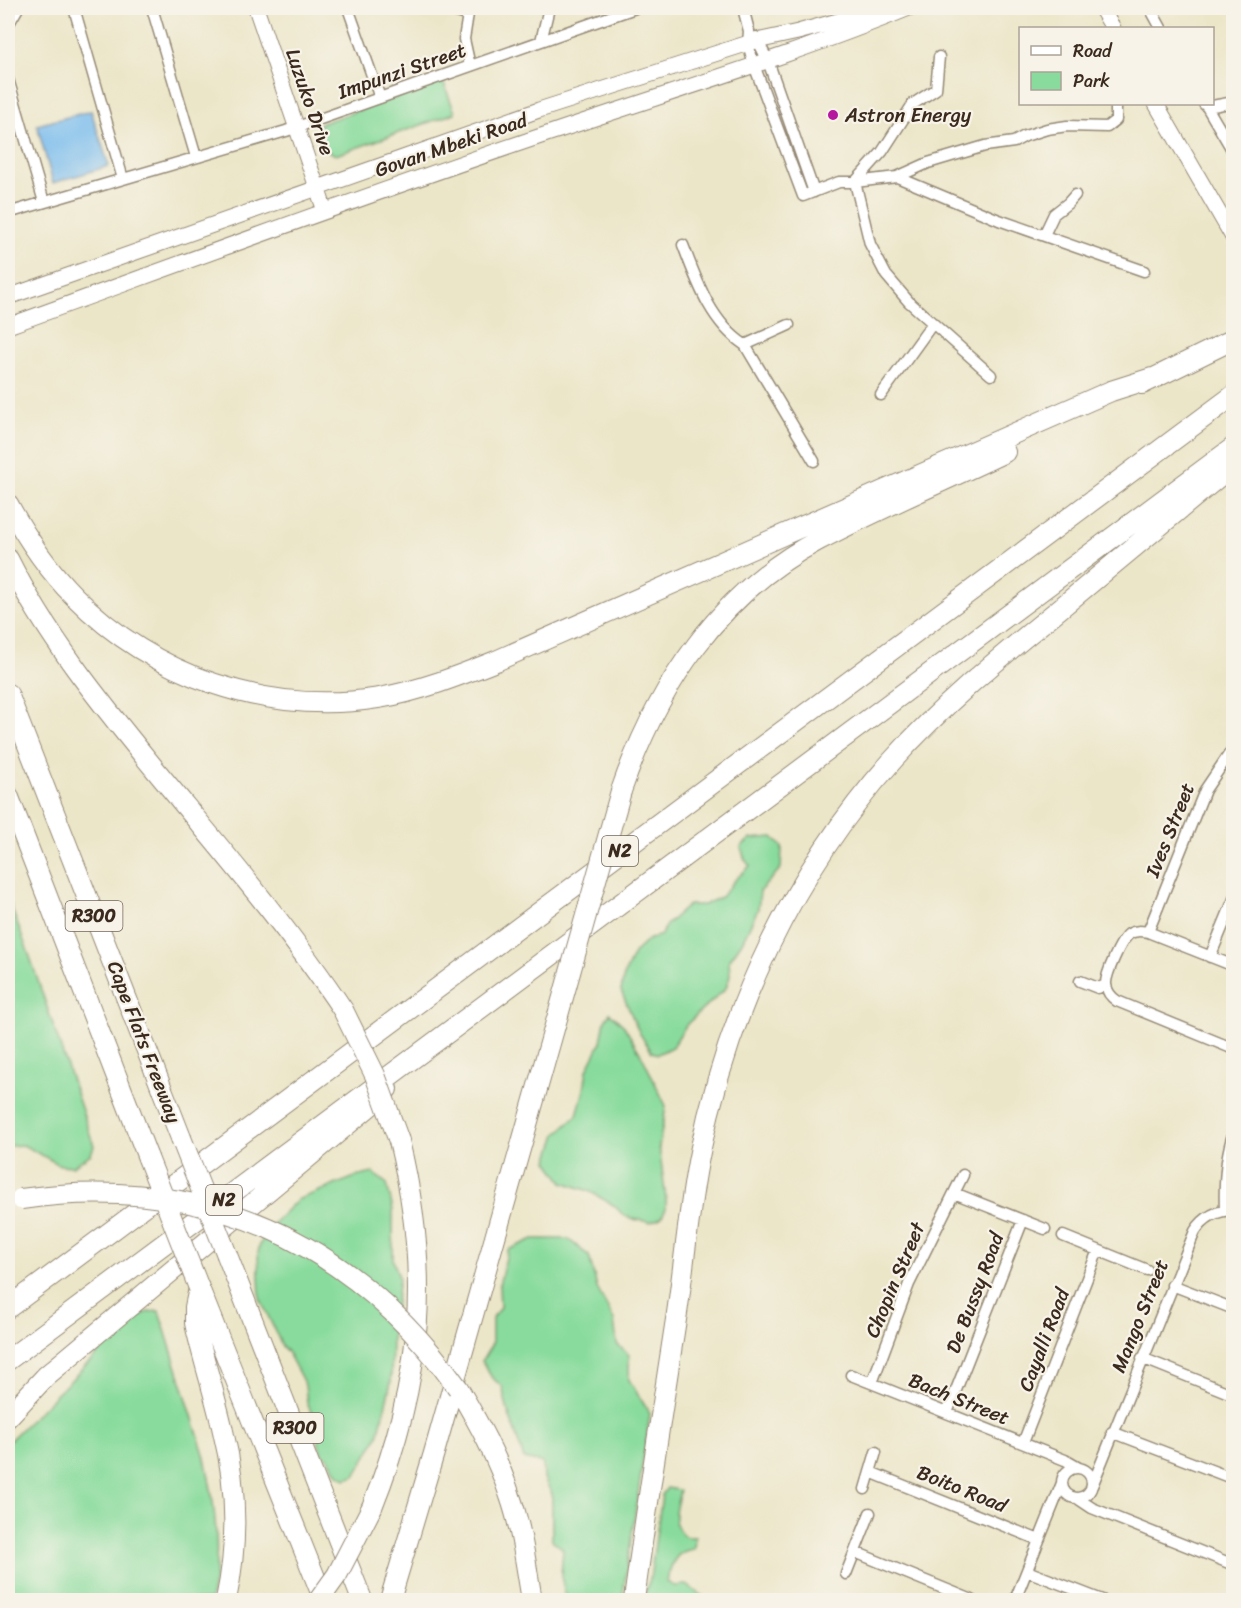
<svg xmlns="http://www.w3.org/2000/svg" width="1241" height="1608" font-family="Sriracha,sans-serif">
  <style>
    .green { fill: #88db9c; stroke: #62825d; stroke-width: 1.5 }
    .water { fill: #78bcee; stroke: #5a7386; stroke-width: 1.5 }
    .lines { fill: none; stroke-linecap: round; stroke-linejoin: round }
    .street-casing { stroke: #948874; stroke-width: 13 }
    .secondary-casing { stroke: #948874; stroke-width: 17 }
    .highway-casing { stroke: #948874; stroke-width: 22 }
    .street { stroke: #fff; stroke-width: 10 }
    .secondary { stroke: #fff; stroke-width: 15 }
    .highway { stroke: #fff; stroke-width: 20 }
    .highway-bridge-casing { stroke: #948874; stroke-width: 22; stroke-linecap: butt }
    .highway-bridge { stroke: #fff; stroke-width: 20 }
    .poi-dot { fill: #b5179e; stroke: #f7f3e8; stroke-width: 2 }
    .labels { text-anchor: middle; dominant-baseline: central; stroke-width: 4.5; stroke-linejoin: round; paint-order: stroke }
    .shield { fill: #f7f3e8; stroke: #73665b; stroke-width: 1.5 }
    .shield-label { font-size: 18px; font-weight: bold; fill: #3b2a1e }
    .street-label { font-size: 20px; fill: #3b2a1e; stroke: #f7f3e8 }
    .poi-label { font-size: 20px; fill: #3b2a1e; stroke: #f7f3e8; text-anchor: start }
  </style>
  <rect width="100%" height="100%" fill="#f7f3e8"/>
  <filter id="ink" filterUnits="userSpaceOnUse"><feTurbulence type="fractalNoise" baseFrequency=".0167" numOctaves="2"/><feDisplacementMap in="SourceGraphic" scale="12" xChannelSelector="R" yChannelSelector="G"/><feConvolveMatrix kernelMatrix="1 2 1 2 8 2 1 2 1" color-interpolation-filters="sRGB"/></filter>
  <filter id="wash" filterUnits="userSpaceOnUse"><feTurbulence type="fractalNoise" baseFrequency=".008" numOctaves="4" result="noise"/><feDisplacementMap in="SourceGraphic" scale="24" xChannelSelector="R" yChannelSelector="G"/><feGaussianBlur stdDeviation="1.35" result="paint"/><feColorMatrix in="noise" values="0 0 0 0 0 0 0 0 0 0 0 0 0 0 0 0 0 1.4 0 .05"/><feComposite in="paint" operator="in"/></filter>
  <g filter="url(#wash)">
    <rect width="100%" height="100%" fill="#ece6c9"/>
    <path class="green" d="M443,81L455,113L336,155L325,150L318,131L319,124Z
      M773,837L782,847L781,868L760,891L758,909L742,942L729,961L730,976L726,988L687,1024L672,1047L658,1054L652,1052L640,1034L621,991L624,975L635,952L648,940L661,935L666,925L684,909L689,905H704L721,897L736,879L750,866L745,860L741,847L750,839Z
      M8,899L30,957L94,1146L91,1154L73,1166L60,1165L23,1145L8,1146Z
      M610,1013L624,1026L643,1058L666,1106L659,1146L666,1199V1208L661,1218L650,1222L633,1219L623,1215L615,1206L589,1191L563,1182L548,1161L557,1134L577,1115L584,1090L587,1070L601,1042L605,1020Z
      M373,1173L387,1184L393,1210V1260L399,1277L392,1336L391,1382L378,1436L355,1476L346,1479L338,1474L329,1459L322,1453L319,1445L318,1427L307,1403L305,1385L288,1353L282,1346L260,1298L258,1253L260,1244L270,1227L297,1200L355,1177Z
      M533,1239H568L589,1256L597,1288L614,1320L617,1344L629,1355V1380L650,1414L622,1600H566L561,1575L563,1549L552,1540V1494L544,1478L543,1463L524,1459L507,1408L502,1386L492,1378L482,1361L492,1344V1319L500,1307L499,1285L508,1250Z
      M159,1311L204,1454C214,1498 223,1557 210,1600H8V1442L134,1318L148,1312Z
      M667,1488L680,1490C676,1510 668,1523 686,1537H695L694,1549C676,1550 670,1565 667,1582L674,1586L687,1585L707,1600H646V1590L650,1579L662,1495Z"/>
    <path class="water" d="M91,111L109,166L53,183L37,125Z"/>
  </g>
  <g filter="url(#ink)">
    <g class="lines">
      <g class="street-casing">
        <path id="street" d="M74,8L123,179
          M152,8L196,157
          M348,8L380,98
          M443,8L467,15
          M469,8L464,39L470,66
          M743,8L749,31L748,44L754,65L803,196L839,182H855L870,244L886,275L909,302L991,375
          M1150,8L1161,28
          M8,25L18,8
          M756,37L768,61L814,192
          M541,41L549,8
          M8,79L44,202
          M1204,104L1207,107L1234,102
          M1207,107L1234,153
          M8,125L20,122
          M897,177L999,220L1144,271
          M855,182L897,177L928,163L985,146L1014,142L1025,136L1047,129L1067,126L1107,127L1116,120V104
          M855,182L882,152L913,104L936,89L939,57
          M8,213L286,131L635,8
          M1044,235L1054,214L1068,203L1075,195
          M683,245C697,282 711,323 745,345L789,325
          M745,345L814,461
          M881,395L933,323
          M1148,932L1205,790L1234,747
          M1210,957L1234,899
          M1234,966L1148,932C1141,931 1135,930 1129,934C1121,940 1105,975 1106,985C1107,992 1111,997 1117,1001L1234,1049
          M1080,981L1098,988L1106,985
          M954,1193L1045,1229
          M1225,1210C1224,1185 1225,1157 1234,1132
          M1063,1236L1147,1270
          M1172,1285L1234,1309
          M1142,1358L1234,1395
          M851,1375L1065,1460L1079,1468
          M872,1383L909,1284L963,1175
          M947,1413L1023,1220
          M1112,1432L1234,1479
          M1023,1443L1098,1250
          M1062 1483a15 15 0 1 1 30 0a15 15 0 1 1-30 0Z
          M870,1472L1039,1540
          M1092,1486L1195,1231C1204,1217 1217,1210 1234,1210
          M865,1489L876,1452
          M1077,1498L1092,1508L1234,1565
          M855,1552L972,1600
          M1027,1571L1102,1600
          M846,1574L870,1513
          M1015,1600L1062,1483"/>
      </g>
      <g class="secondary-casing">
        <path id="secondary" d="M256,8L325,211
          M1101,8L1113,28
          M1156,104L1234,239
          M8,297L539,110L752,42L798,32L885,8
          M8,326C188,261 368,194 550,133C670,92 792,56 909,8"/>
      </g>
      <g class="highway-casing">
        <path id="highway" d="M1142,384L1234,339
          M8,504C26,537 47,569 74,596C153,676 267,716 379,698C420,691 458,676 496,661L1111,391L1152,378
          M8,559C46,635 99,701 153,767C218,846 286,924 343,1010
          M8,694L181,1138
          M621,791C657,687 719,592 819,540C880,508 944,481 1005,452
          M8,795L148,1158
          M227,1255L362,1600
          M199,1288L324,1600
          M199,1288L195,1307V1323C203,1359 215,1395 223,1431C237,1487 238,1544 226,1600
          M8,1308L1234,395
          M8,1360L1234,447
          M458,1388C478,1422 498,1458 510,1496C522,1530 526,1566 532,1600
          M8,1417L46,1376L372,1104L387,1089
          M372,1507C423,1381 431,1272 399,1141
          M390,1600L434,1453L558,1015
          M634,1600C647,1504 662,1409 677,1313C685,1259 689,1204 700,1152C729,1008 794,871 892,761C941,706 999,658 1057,611C1116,562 1175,513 1234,464"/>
      </g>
      <use href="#street" class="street"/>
      <use href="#secondary" class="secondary"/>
      <use href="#highway" class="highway"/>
      <g class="highway-bridge-casing">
        <path id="highway-bridge" d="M343,1010L375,1075L399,1141
          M558,1015L621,791
          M181,1138L227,1255
          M148,1158L199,1288
          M21,1199C203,1173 351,1239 458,1388
          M319,1600L337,1575L372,1507"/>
      </g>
      <use href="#highway-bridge" class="highway-bridge"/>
    </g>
  </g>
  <circle class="poi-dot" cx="833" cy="115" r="6"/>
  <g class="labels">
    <g class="shield">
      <rect x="602" y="836" width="36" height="30" rx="4.5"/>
      <rect x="65.5" y="901" width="57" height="30" rx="4.5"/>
      <rect x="206" y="1185" width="36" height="30" rx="4.5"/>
      <rect x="266.5" y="1413" width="57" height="30" rx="4.5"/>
    </g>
    <g class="shield-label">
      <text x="620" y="851">N2</text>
      <text x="94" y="916">R300</text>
      <text x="224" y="1200">N2</text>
      <text x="295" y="1428">R300</text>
    </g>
    <g class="street-label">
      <text transform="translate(402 71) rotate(-19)">Impunzi Street</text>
      <text transform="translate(310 102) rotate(71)">Luzuko Drive</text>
      <text transform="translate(451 145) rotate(-19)">Govan Mbeki Road</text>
      <text transform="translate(1170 830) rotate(-68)">Ives Street</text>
      <text transform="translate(144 1042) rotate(69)">Cape Flats Freeway</text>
      <text transform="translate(895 1280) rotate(-67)">Chopin Street</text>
      <text transform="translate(975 1293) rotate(-69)">De Bussy Road</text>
      <text transform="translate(1140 1316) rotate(-68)">Mango Street</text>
      <text transform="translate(1044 1340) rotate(-69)">Cayalli Road</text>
      <text transform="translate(959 1399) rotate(22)">Bach Street</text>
      <text transform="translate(962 1489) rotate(22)">Boito Road</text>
    </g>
    <g class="poi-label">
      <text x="845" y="115">Astron Energy</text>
    </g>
  </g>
  <rect width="1241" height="1608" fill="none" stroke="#f7f3e8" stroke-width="30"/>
  <rect x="1019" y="27" width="195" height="78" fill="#f7f3e8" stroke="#aca397" stroke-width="1.5"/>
  <rect x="1031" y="46" width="30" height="9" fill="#ffffff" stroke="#aca397" stroke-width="1.5"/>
  <text x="1073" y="57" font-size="18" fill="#3b2a1e">Road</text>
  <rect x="1031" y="72" width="30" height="18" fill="#88db9c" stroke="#aca397" stroke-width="1.5"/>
  <text x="1073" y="87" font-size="18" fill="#3b2a1e">Park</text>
</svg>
